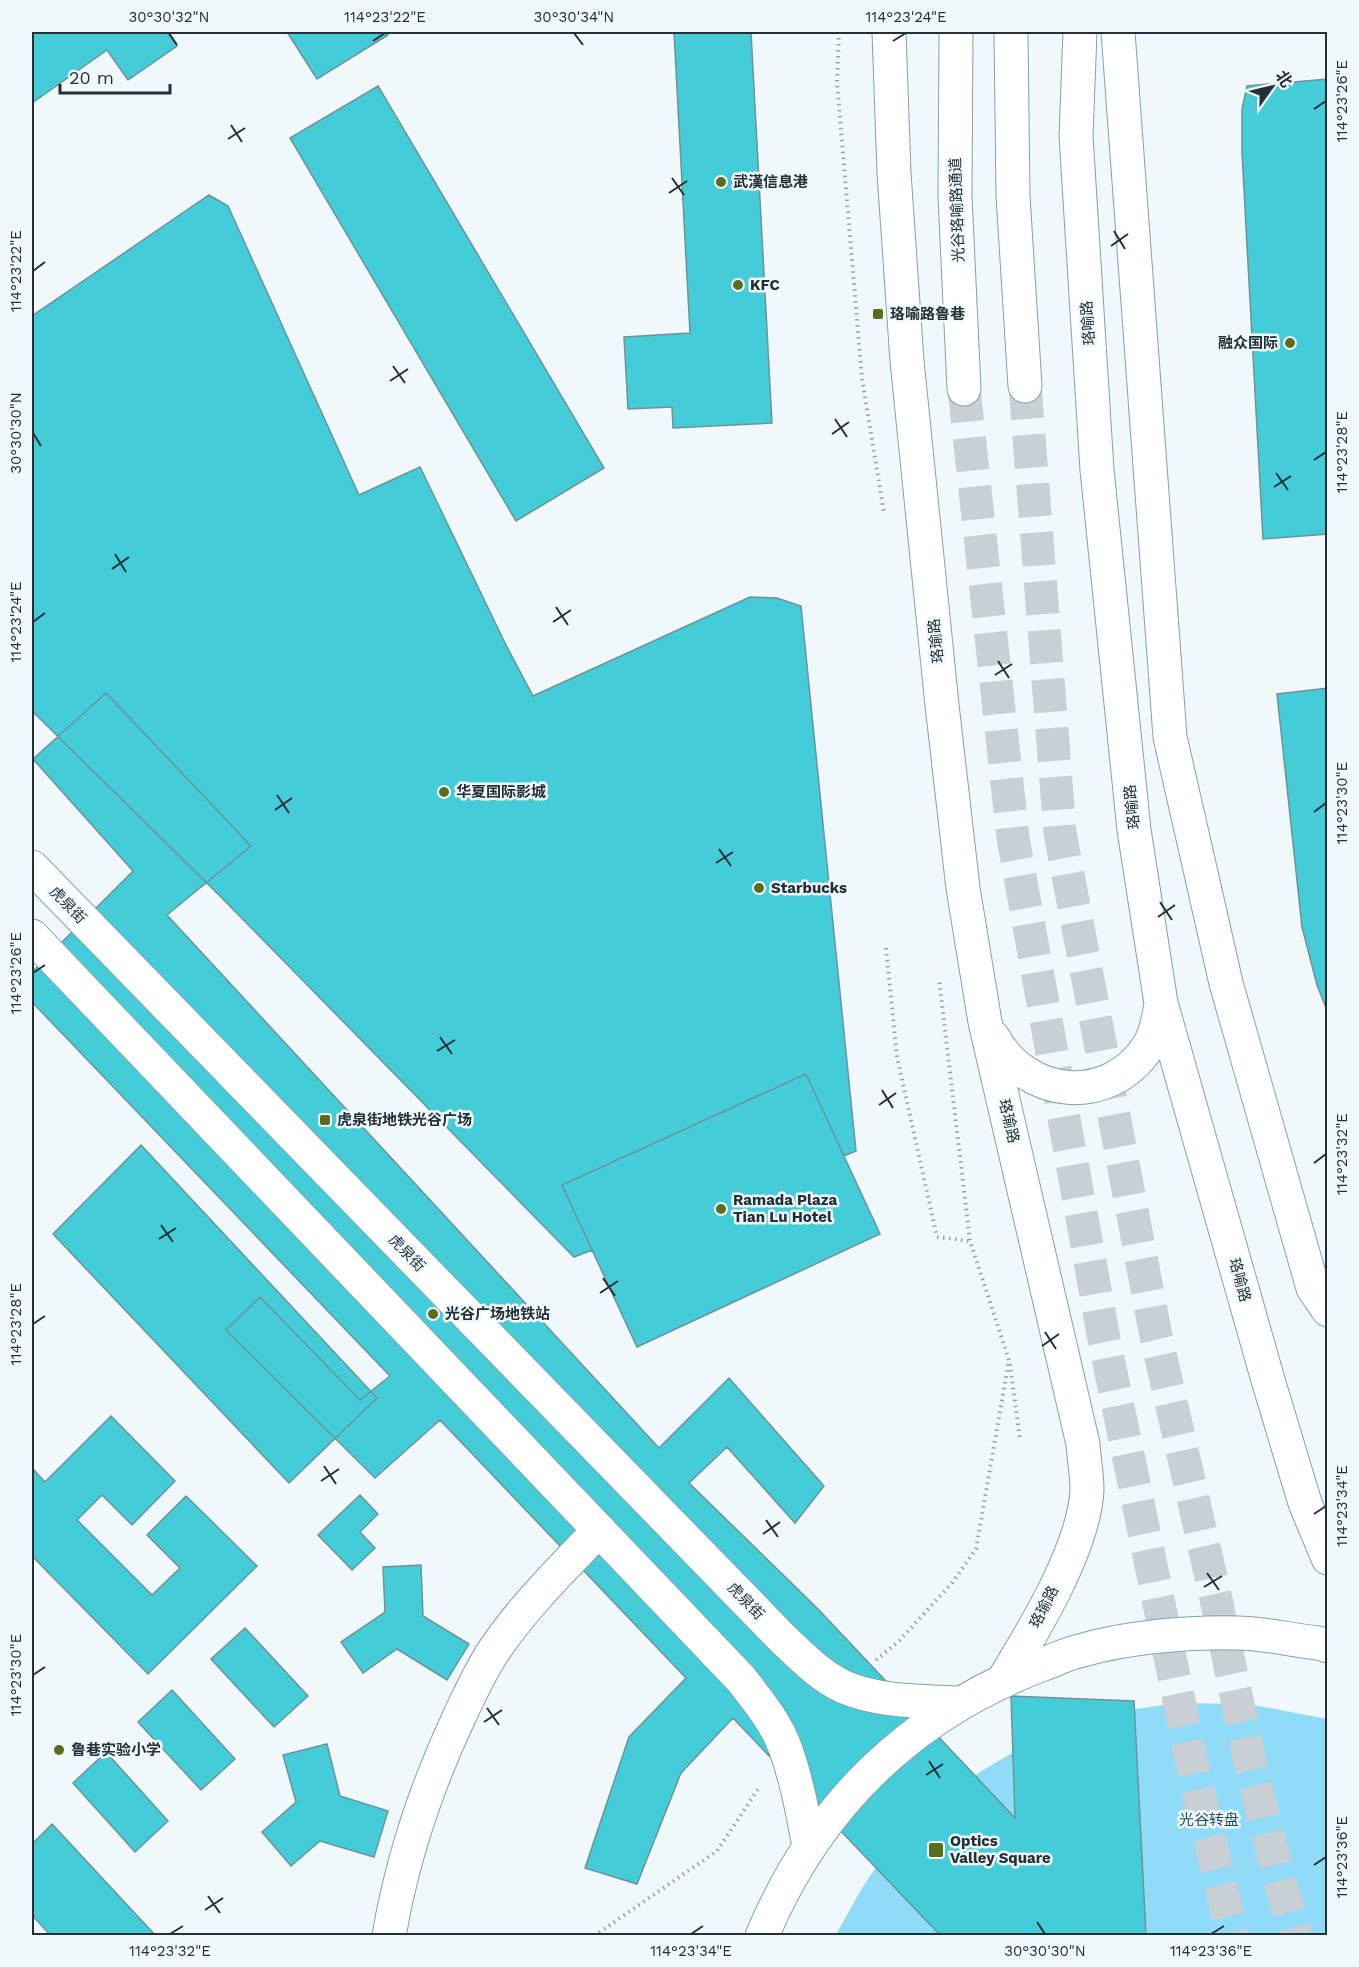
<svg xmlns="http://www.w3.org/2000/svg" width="1359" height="1967" font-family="'Work Sans','Noto Sans SC',sans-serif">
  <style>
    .green { fill: #90dbf8 }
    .building { fill: #44ccd8; stroke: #6b9498; stroke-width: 1.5 }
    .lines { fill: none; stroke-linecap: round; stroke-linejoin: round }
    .highway-tunnel { stroke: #c8d0d5; stroke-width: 33; stroke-dasharray: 33 16; stroke-linecap: butt }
    .street-casing { stroke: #7ea2b1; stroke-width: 35 }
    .secondary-casing { stroke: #7ea2b1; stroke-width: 35 }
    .primary-casing { stroke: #7ea2b1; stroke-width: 35 }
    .highway-casing { stroke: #7ea2b1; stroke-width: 35 }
    .path { stroke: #97a2a7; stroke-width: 4; stroke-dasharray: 1.5 4.5; stroke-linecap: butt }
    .street { stroke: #fff; stroke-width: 33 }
    .secondary { stroke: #fff; stroke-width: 33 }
    .primary { stroke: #fff; stroke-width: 33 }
    .highway { stroke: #fff; stroke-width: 33 }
    .ticks { fill: none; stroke: #223137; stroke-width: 2 }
    .poi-dot { fill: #5c6d1a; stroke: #f1f8fc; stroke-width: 2 }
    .labels { text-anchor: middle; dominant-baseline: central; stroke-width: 5; stroke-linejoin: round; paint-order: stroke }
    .poi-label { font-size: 15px; font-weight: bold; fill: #223137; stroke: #f1f8fc; text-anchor: start }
    .street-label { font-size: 15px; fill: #223137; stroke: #f1f8fc }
    .park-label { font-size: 15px; fill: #1e4d5e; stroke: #f1f8fc }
    .neatline { fill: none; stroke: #223137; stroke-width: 2 }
    .ticks-label { font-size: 15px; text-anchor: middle; fill: #223137 }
  </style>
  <rect width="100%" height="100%" fill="#f1f8fc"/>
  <path class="green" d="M1176,1703L1249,1704L1327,1719V1935L835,1936C847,1916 857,1895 870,1876C927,1798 1011,1742 1104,1716C1127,1709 1153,1707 1176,1703Z"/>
  <path class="building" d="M32,32H167L177,46L128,80L107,50L32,103Z
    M287,32H386L388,35L317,79Z
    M674,32H751L772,423L673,428L672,407L628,409L624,337L690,333Z
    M1328,79V534L1263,539L1242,153V109L1247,86Z
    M378,86L604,468L516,521L290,138Z
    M209,195L228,206L359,495L420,467L506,645L533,696L750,597L777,598L801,606L856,1151L844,1156L806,1074L562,1185L592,1250L574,1257L218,894L32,711V316Z
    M1328,688V1013L1317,985L1302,927L1277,694Z
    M106,693L251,846L167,915L659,1448L729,1378L824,1486L795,1523L727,1447L689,1483L818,1609L1015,1818L1011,1696L1134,1701L1146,1936H941L733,1718L681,1773L637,1884L585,1868L629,1737L686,1678L440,1420L375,1478L226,1330L260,1297L360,1400L390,1376L32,1002V972L133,871L33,759Z
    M806,1074L880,1234L637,1347L562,1185Z
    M141,1145L377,1398L289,1483L53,1234Z
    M111,1416L175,1481L132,1525L102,1495L77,1520L152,1595L180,1568L147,1535L186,1496L257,1566L148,1674L32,1556V1468L45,1482Z
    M360,1495L378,1514L360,1532L375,1548L352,1570L318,1535Z
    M421,1565L423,1616L469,1644L447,1680L397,1649L363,1673L341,1642L385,1612L383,1567Z
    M245,1628L308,1696L274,1727L211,1659Z
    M172,1690L235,1759L201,1790L138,1722Z
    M327,1744L340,1796L388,1811L374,1857L320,1841L291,1866L262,1832L296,1802L283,1755Z
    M106,1752L168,1821L135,1852L73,1783Z
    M52,1824L156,1936H51L32,1915V1844Z"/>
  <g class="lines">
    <path class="highway-tunnel" d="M1025,386L1060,833L1156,1336L1216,1599L1251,1767L1279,1878L1296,1936
      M964,389L1013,838L1104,1339L1196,1782L1233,1936"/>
    <g class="street-casing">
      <path id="street" d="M389,1936C402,1859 427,1785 460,1715C471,1692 482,1667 497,1646C526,1604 564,1567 599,1530"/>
    </g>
    <g class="secondary-casing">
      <path id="secondary" d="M32,867L782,1638C801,1656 820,1676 844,1687C878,1702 923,1701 959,1703
        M32,936L741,1679C758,1701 777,1724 786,1750C797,1781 803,1814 809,1846"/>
    </g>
    <g class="primary-casing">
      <path id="primary" d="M1118,32L1170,737L1226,983L1313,1288L1328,1310"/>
    </g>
    <g class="highway-casing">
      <path id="highway" d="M889,32L894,173L907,361L942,705L963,888L985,1022L1083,1444C1084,1459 1087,1475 1087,1490C1084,1548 1034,1630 1004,1679
        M956,32L955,196L964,389
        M1011,32L1013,196L1025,386
        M1080,32L1076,136L1097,470L1134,830L1161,1003L1268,1380L1305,1503L1328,1558
        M993,1037C1026,1098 1108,1107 1148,1047C1156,1034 1159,1018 1161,1003
        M762,1936C816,1807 910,1715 1041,1665C1053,1661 1066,1654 1079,1651C1127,1637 1187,1632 1237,1633C1263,1633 1291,1640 1318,1643L1328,1646"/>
    </g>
    <path class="path" d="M839,32L837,82L862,379L884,513
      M886,948L897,1057L937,1237L970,1241
      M1010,1364L1020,1440
      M876,1660L899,1641L952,1583L976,1549L1009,1360L970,1241L939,979
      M594,1936L717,1851L760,1786"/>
    <use href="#street" class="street"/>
    <use href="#secondary" class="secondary"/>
    <use href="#primary" class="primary"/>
    <use href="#highway" class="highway"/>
  </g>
  <path class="ticks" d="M169,33L177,45M574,33L583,45M373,41L385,33M893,41L906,33M1314,109L1326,101M231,125L242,142M228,139L245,128M672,178L684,195M669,193L687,181M1114,231L1125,249M1111,246L1128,234M33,271L45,262M393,366L405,383M390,381L408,369M835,419L847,437M33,433L41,446M832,434L849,422M1314,460L1326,452M1276,473L1288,490M1274,487L1291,476M115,554L126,572M112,569L129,557M556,607L568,625M33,622L45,613M553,622L571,610M998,661L1009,678M995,675L1012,664M277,795L289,813M275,810L292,798M1314,812L1326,803M719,849L731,866M716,863L733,852M1160,902L1172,920M1158,917L1175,905M33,973L45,965M440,1037L452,1054M437,1051L455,1040M882,1090L893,1108M879,1105L896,1093M1314,1163L1326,1154M161,1225L173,1242M159,1239L176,1228M603,1278L615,1296M600,1293L618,1281M33,1324L45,1316M1045,1332L1056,1349M1042,1346L1059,1334M324,1466L336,1484M321,1481L339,1469M1314,1514L1326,1506M766,1520L778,1537M763,1534L780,1522M1207,1573L1219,1590M1204,1587L1222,1576M33,1675L45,1667M487,1708L499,1725M484,1722L502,1710M929,1761L940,1778M926,1775L943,1764M1314,1865L1326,1857M208,1896L220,1913M205,1910L223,1898M1037,1922L1045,1934M170,1934L183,1926M691,1934L703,1926M1211,1934L1224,1926"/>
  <g class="poi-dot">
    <circle cx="721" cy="182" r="6"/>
    <circle cx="738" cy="285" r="6"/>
    <rect x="872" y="308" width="12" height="12" rx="3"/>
    <circle cx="1290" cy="343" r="6"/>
    <circle cx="444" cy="792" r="6"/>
    <circle cx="759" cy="888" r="6"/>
    <rect x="319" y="1114" width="12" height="12" rx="3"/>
    <circle cx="721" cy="1209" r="6"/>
    <circle cx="433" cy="1314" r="6"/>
    <circle cx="59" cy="1750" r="6"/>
    <rect x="928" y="1842" width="16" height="16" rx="3"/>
  </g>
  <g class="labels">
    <g class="poi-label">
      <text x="733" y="182">武漢信息港</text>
      <text x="750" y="285">KFC</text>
      <text x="890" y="314">珞喻路鲁巷</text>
      <text x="1278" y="343" text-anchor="end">融众国际</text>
      <text x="456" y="792">华夏国际影城</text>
      <text x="771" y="888">Starbucks</text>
      <text x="337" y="1120">虎泉街地铁光谷广场</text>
      <text x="733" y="1200">Ramada Plaza<tspan x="733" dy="17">Tian Lu Hotel</tspan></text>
      <text x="445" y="1314">光谷广场地铁站</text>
      <text x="71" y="1750">鲁巷实验小学</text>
      <text x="950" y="1841">Optics<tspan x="950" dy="17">Valley Square</tspan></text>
    </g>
    <g class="street-label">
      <text transform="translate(957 210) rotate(-92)">光谷珞喻路通道</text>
      <text transform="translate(1088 323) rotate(-94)">珞喻路</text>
      <text transform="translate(936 641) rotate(-96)">珞瑜路</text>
      <text transform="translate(1132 807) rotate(-96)">珞喻路</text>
      <text transform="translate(68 905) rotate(46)">虎泉街</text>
      <text transform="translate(1009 1121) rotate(77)">珞瑜路</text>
      <text transform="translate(407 1253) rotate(46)">虎泉街</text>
      <text transform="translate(1240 1280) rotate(75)">珞喻路</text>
      <text transform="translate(746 1601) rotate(46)">虎泉街</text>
      <text transform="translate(1044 1607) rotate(-63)">珞瑜路</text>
    </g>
    <g class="park-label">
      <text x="1209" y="1820">光谷转盘</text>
    </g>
  </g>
  <rect width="1359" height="1967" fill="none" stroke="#f1f8fc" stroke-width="66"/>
  <g transform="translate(1272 87) rotate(56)" stroke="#f1f8fc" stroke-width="4.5" paint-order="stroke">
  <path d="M0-4.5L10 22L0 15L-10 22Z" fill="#223137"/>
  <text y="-9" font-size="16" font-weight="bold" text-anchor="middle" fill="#223137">北</text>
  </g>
  <path d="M60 84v9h110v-9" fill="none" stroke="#223137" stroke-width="3"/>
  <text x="69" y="84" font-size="18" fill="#223137" stroke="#f1f8fc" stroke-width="4.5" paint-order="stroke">20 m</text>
  <rect x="33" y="33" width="1293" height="1901" class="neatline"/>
  <g class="ticks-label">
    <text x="169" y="22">30°30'32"N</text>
    <text x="385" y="22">114°23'22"E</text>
    <text x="574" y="22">30°30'34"N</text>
    <text x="906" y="22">114°23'24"E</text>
    <text transform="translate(1342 101) rotate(-90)" y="5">114°23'26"E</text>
    <text transform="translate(16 271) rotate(-90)" y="5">114°23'22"E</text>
    <text transform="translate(16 433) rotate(-90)" y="5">30°30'30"N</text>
    <text transform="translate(1342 452) rotate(-90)" y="5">114°23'28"E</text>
    <text transform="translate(16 622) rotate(-90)" y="5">114°23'24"E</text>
    <text transform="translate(1342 803) rotate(-90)" y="5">114°23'30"E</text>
    <text transform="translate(16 973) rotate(-90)" y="5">114°23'26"E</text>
    <text transform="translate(1342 1154) rotate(-90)" y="5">114°23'32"E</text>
    <text transform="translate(16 1324) rotate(-90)" y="5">114°23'28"E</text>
    <text transform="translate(1342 1506) rotate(-90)" y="5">114°23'34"E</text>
    <text transform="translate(16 1675) rotate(-90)" y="5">114°23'30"E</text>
    <text transform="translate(1342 1857) rotate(-90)" y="5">114°23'36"E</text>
    <text x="170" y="1956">114°23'32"E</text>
    <text x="691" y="1956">114°23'34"E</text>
    <text x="1045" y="1956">30°30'30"N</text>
    <text x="1211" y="1956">114°23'36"E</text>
  </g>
</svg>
